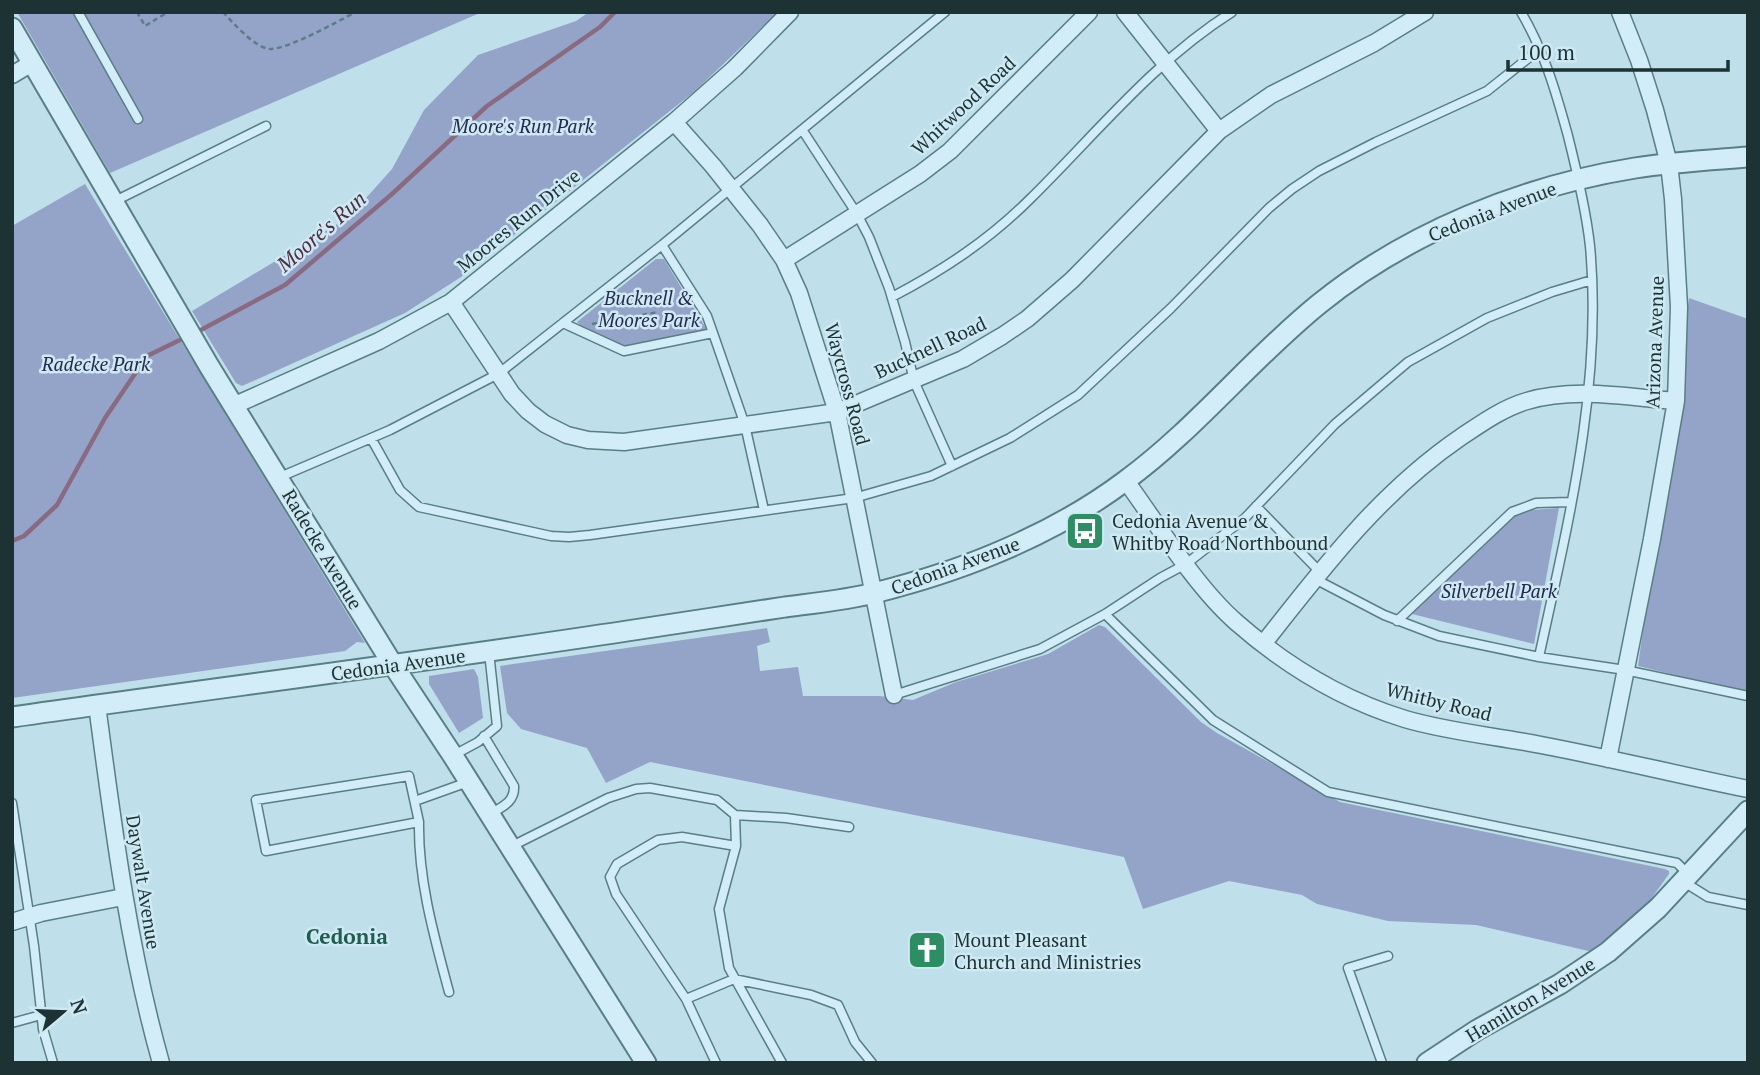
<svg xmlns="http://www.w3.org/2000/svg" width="1760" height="1075" font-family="'PT Serif',serif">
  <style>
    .green { fill: #94a4c8 }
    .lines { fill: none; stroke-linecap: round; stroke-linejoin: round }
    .stream { stroke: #8a6a80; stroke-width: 4.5 }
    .service-casing { stroke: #587f83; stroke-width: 11 }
    .minor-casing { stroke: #587f83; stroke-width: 19 }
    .tertiary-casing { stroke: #587f83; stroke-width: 23 }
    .path { stroke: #587f83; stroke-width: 2.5; stroke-dasharray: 5 3.5; stroke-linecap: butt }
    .service { stroke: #d2edf7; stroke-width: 8 }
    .minor { stroke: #d2edf7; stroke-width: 16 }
    .tertiary { stroke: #d2edf7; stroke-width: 19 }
    .labels { text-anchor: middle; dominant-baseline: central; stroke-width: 5; stroke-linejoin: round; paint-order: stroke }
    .street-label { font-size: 19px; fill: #1c3233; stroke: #cee9f3 }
    .park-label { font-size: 19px; font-style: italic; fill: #242b4e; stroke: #cee9f3 }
    .poi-label { font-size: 19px; fill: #1c3233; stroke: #cee9f3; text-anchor: start }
    .water-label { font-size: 21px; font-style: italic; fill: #522c3f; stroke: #cee9f3 }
    .neighbourhood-label { font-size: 21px; font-weight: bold; fill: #1e5d4f; stroke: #cee9f3 }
  </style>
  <rect width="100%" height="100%" fill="#bfdfeb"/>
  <path class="green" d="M17,12H482L110,173Z
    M589,12H778L695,91L461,277L405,313L242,386L236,383L192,311L349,217L392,169L424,110L478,55L576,21Z
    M85,184L365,643L357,642L345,651L12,698V226Z
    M656,259H664L707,330L704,333L623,346L583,328L577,322Z
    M1689,298L1748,319V693L1638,666Z
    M1559,508L1534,644L1412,614L1516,511Z
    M1099,625L1105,627L1201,722L1217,733L1340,802L1665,869L1669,871V874L1638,917L1593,952L1476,925L1388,921L1317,904L1302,895L1229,881L1143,909L1124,857L650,762L606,783L587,748L521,729L507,713L500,666L767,628L770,642L757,646L760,671L798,667L803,696H879L913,700L956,682L1048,654Z
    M474,669L478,677L483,718L459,733L429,684V676Z"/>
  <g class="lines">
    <path class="stream" d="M197,332L285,285L392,194L487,106L600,27L615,12
      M12,541L24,536L57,505L105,418L147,356L186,337"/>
    <g class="service-casing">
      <path id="service" d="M78,12L138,119
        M1521,12C1544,51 1556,92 1568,136C1577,172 1586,209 1590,246C1603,384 1568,523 1539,657
        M803,131L857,214L869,237L889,288L905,342L914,381L952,466
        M113,202L266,126
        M892,297C943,270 988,241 1030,199C1096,134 1153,62 1232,12
        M563,323L624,351L713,333L707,316L662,245
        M713,333L745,425L764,510
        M371,438L400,490L419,507L551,536L569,537L590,535L854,498L931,476L1010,438L1078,395L1171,308L1269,208L1292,189L1319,171L1376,142L1487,91L1541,48
        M280,477L390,430L498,374L662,245L945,12
        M1256,506L1320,572
        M1315,579L1384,615L1439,636L1539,657L1625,670L1748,696
        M1105,614L1213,720L1328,792L1677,863L1688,874
        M1397,621L1512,512L1536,503L1571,502
        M894,695L1040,649L1105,614L1160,578L1186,564L1245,518L1335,424L1408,362L1487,318L1552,292L1592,280
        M484,736L514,786C515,802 502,807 490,814
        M454,755L478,742L497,726L489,652
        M409,776L419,822L266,851L256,800Z
        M415,801L468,782
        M12,803L34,946L43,1029L53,1063
        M735,815L786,818L849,827
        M419,822C418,880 434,936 449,992
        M510,847L608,798L636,789L650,788L717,800L735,815L736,846L719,909L729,968L782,1063
        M1684,882L1708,897L1748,905
        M686,999L616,894L610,877L617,864L658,840L682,837L736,846
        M12,1023L41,1015
        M716,1063L686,999L734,979L811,995L838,1005L855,1042L872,1063
        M1382,1063L1348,968L1388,956"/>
    </g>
    <g class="minor-casing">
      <path id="minor" d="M1125,12L1219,131
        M12,75L32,63
        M674,122L713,166L760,225L784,260L799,293L837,412L894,695
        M784,260L920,174L950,151L1089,12
        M451,302L512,394L528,411L545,424L567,435L588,440L624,442L837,412L963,359L1002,336L1027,319L1072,280L1219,131L1271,95L1374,43L1425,12
        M235,405L379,341L451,302L674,122L735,68L790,12
        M1126,481C1158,525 1196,587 1236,622C1285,665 1343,700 1405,719C1449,732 1496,736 1541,745C1610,758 1679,775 1748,789
        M1263,644C1324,567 1379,493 1461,437C1482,423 1503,408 1527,401C1574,387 1627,397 1676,401
        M97,705C113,825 128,946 161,1063
        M1608,759L1652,539L1676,401L1679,307L1673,199L1669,164L1655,110L1639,60L1620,12
        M12,922L41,913L123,897"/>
    </g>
    <g class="tertiary-casing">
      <path id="tertiary" d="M12,28L209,366L393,665L453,756L646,1063
        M12,717C217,688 422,662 627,631C680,623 732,615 785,607C816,603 848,600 878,592C917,582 956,570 994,554C1040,535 1085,511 1125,481C1196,429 1251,359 1319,304C1408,232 1523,186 1635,168C1672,162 1710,160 1748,157
        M1427,1063L1477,1030L1560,984L1608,952L1658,908L1748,811"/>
    </g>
    <path class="path" d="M137,12L145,26L168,12
      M223,12C233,23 255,48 270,49C289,49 338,21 356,12
      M592,324L658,312"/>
    <use href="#service" class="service"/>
    <use href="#minor" class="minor"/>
    <use href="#tertiary" class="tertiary"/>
  </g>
  <defs>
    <g id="bus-square" transform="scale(2.0125)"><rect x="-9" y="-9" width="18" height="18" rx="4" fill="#2b8f63" stroke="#cee9f3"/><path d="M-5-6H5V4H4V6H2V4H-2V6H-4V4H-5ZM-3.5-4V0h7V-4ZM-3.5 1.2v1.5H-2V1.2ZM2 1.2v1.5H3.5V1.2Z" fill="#fff"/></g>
    <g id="church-square" transform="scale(2.0125)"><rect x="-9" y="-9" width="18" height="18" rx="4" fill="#2b8f63" stroke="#cee9f3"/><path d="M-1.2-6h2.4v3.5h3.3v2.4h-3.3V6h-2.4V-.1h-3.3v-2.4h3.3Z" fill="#fff"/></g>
  </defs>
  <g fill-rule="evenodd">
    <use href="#bus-square" x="1085" y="531"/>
    <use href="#church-square" x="927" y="950"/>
  </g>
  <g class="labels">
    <g class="street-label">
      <text transform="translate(963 105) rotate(-43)">Whitwood Road</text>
      <text transform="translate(1492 211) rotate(-21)">Cedonia Avenue</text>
      <text transform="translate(518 220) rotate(-39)">Moores Run Drive</text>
      <text transform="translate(1654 342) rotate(-88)">Arizona Avenue</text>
      <text transform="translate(930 347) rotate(-25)">Bucknell Road</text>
      <text transform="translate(848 384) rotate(75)">Waycross Road</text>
      <text transform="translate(323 549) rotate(59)">Radecke Avenue</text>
      <text transform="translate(955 565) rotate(-20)">Cedonia Avenue</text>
      <text transform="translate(398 664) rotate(-8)">Cedonia Avenue</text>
      <text transform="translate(1439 701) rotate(14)">Whitby Road</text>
      <text transform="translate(144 882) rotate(81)">Daywalt Avenue</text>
      <text transform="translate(1530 999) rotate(-31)">Hamilton Avenue</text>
    </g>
    <g class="park-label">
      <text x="523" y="125">Moore's Run Park</text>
      <text x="649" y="297">Bucknell &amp;<tspan x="649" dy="22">Moores Park</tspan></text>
      <text x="96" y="363">Radecke Park</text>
      <text x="1499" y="590">Silverbell Park</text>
    </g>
    <g class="poi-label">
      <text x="1112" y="520">Cedonia Avenue &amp;<tspan x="1112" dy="22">Whitby Road Northbound</tspan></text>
      <text x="954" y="939">Mount Pleasant<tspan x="954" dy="22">Church and Ministries</tspan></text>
    </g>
    <g class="water-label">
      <text transform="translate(321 231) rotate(-41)">Moore's Run</text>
    </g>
    <g class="neighbourhood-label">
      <text x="347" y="936">Cedonia</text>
    </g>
  </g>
  <rect width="1760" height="1075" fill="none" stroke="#1c3233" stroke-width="28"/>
  <g transform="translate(63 1012) rotate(71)" stroke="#cee9f3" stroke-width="5" paint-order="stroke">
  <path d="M0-5L12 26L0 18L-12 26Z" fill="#1c3233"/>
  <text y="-10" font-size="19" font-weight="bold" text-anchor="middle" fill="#1c3233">N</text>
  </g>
  <path d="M1508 60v10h220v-10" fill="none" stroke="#1c3233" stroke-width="3.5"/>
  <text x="1518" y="60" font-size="21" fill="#1c3233" stroke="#cee9f3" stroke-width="5" paint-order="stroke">100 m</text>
</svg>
